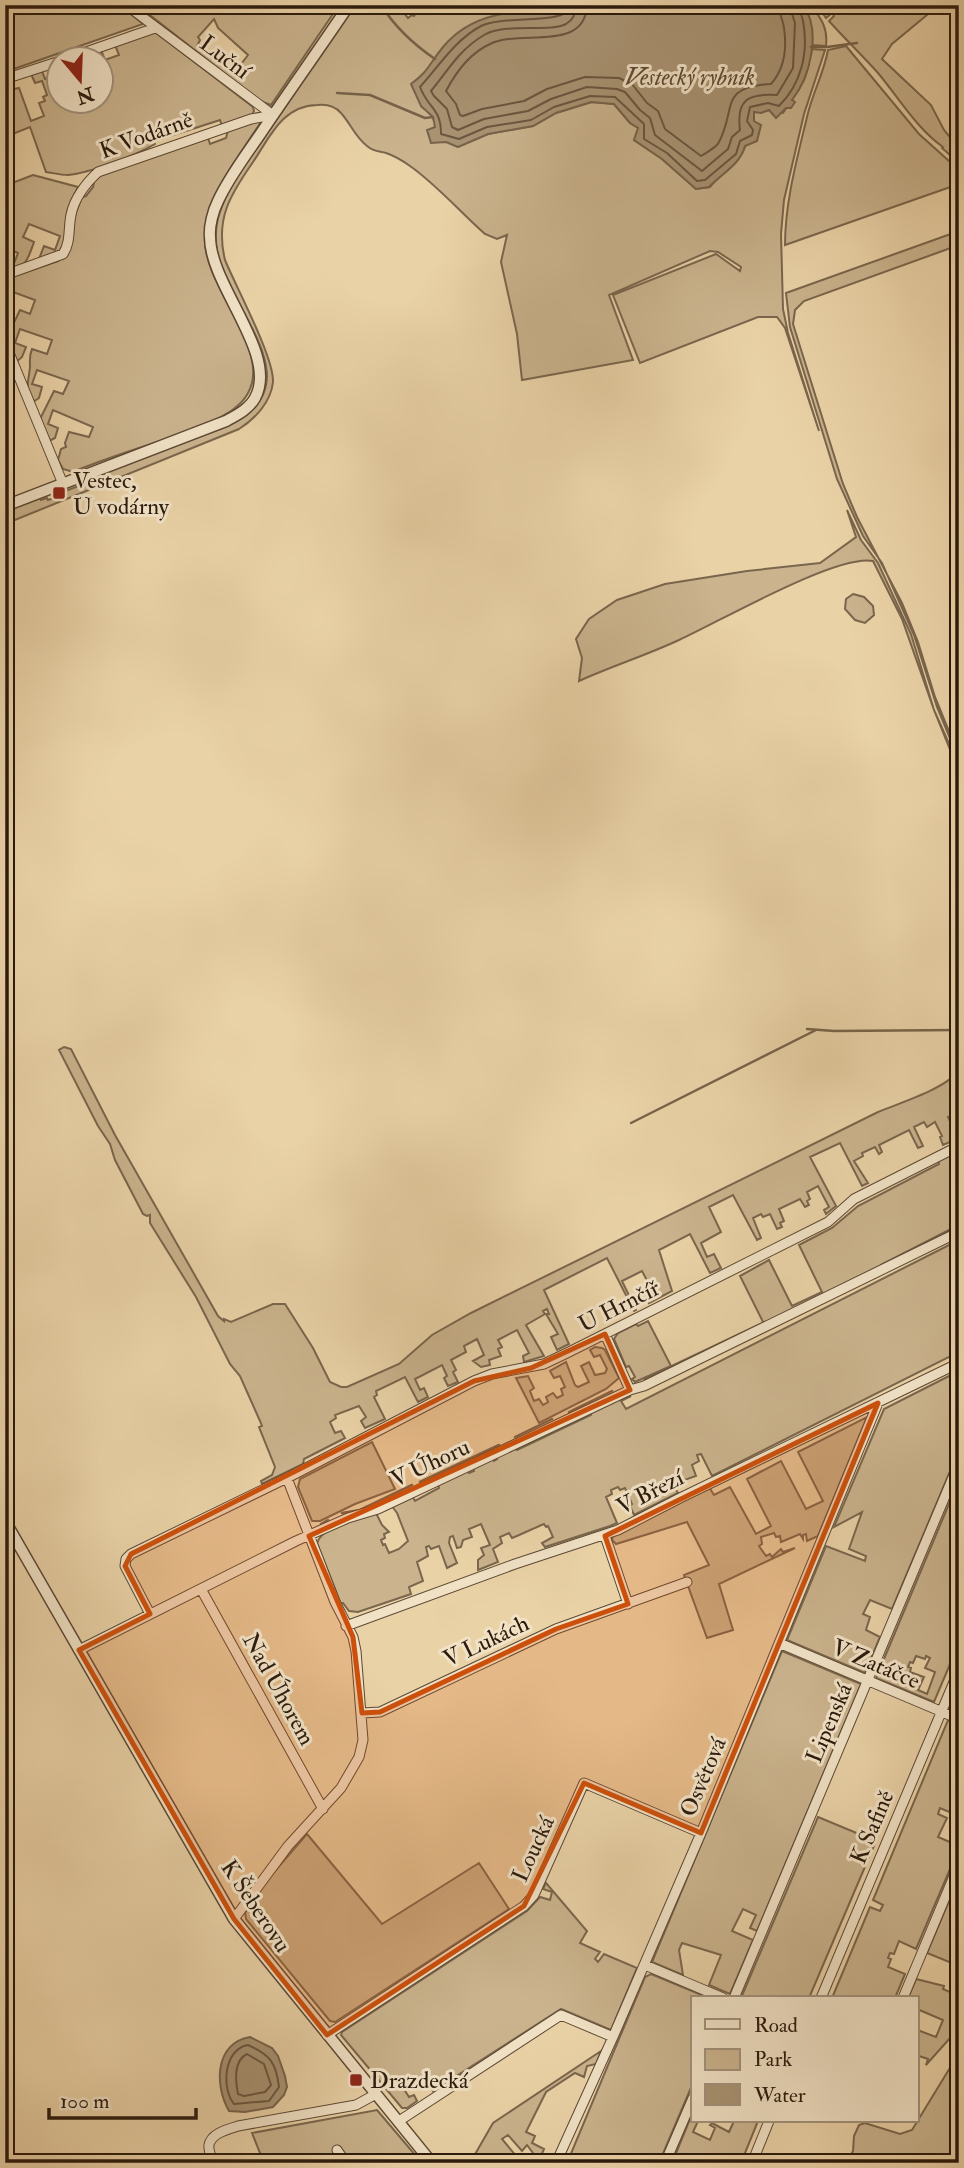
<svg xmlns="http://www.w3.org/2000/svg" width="964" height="2168" font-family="'IM FELL Double Pica',serif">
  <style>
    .green { fill: #cab38d; stroke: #7a664d; stroke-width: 2; fill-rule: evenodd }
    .water { fill: #a99373; stroke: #77634a; stroke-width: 2 }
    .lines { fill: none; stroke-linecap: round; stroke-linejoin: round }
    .shore { stroke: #6a5640; stroke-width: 2 }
    .stream { stroke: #77634a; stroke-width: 2.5 }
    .minor-casing { stroke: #5b4834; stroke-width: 11 }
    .tertiary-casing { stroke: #5b4834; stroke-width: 13 }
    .minor { stroke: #f1e2c6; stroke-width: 9 }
    .tertiary { stroke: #f1e2c6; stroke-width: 10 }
    .marked { fill: #cc500c; fill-opacity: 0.2; stroke: #cc500c; stroke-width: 5; stroke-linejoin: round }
    .poi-dot { fill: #8f2418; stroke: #f1e2c6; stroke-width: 2.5 }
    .labels { text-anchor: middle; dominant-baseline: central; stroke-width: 6; stroke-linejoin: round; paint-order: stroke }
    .street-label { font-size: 23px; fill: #2b1a0d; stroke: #f1e2c6 }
    .poi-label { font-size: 23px; fill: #2b1a0d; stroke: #f1e2c6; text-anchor: start }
    .water-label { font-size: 24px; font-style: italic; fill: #5d4a36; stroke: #f1e2c6 }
  </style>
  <rect width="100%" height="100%" fill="#ead2a7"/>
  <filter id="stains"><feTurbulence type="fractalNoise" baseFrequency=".00286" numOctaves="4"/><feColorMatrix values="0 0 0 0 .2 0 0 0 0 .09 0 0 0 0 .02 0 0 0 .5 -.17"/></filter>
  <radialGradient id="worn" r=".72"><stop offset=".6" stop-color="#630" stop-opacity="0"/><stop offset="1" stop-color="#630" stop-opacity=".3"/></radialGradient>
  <path class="green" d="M5,5H136L130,13L143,24L5,72Z
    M137,5H339L271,105L260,101ZM214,19L218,28L248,55L235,72L197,46L200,40L198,37Z
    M355,5H398L408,18L412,15L414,16L422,5H563L559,10L517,11L445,45L425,74L421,106C424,109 431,113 433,118C441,134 439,140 458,147L488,134L533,126L556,113L592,102L614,104L630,123L639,128L634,140L662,159L696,189L710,187C716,179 723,174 730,168C744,156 754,129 754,111L769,110L783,113C801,85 807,84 811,49L825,50L804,114L784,200L781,234L783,309L788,333L819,431L785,328L777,317H758L640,363L613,295L716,254L740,271L741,267L718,252L710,251L609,295L633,360L522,380L517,334L501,262L507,235L497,239L485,234C460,212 437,185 410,166C403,161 395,156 386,153C379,151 374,152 367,146C355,137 351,124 341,113C335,106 326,104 317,105C282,106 270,137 253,162C230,195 215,219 225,260C236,287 274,357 273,382C271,402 255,419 239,429L5,524V511L40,498L41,500L47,498L48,500L54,498L55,495L84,484L83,481L228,426C317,383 227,310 217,250C212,223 223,201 236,178Z
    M803,5H811C822,20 828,28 826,46L811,45L808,11Z
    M817,5H939L892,44L882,59L931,105L944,130L959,148V163L942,148L943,147C917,129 899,98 878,73C862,55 845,39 829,21L834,16L832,13L826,18Z
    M155,32L253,107L254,111L252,115L222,126L220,120L155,141V144C136,155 90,173 68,175C61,175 53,173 46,172L30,127L5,137V83L11,81L14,89L19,88L31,121L44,116L39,103L45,101L43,97L47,95L42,81L35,83L31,74L42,71L45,79L59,74L60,102H102V60L98,59L95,52L101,50L105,60L119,55L115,45Z
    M846,46L919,134L959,170V184L785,245C785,202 797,159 807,117C812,94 824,73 828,50Z
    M259,120L261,122C239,156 209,195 205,236C200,290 295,368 231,411C214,422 196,428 177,435C141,448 106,458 73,472L63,469L58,460L61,449L66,447L65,443L69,432L89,437L93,427L53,410L48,424L58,428L55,438L49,441L40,419L54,391L63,394L69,381L37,370L32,384L42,387L39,398L33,402C25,383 28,386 30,367C30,359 29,356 32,349L47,354L52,340L20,329L15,343L26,347L22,357L16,362L7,337L20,310L30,314L35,300L5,289V279L58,261L67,253L73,220L82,197L86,196L93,187L95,177L208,138L210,144L226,138L228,130Z
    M33,175L78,187L67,212L65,244L61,251L39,259L44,246L55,250L60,236L29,224L23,237L34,242C26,264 28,264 5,272V263L13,266L18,253L5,247V181L7,185Z
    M959,231V245L804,301L795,310L793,324L843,484L857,517L902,603L918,642L935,697L955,746L959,760L937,707L914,635L882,563L863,536L837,479L790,327L786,293Z
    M847,510L861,540L878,563L911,634L934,710L955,757L959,782L953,757L934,710L902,619L873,561C836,554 719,622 679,640C647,655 612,666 579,681L582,658L576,639L589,619L617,600L665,584L747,571L820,563L856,537Z
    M853,594L864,597L873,606L874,615L865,623L855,620L845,609L846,599Z
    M64,1047L71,1049L115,1135L218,1316L224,1321V1319L231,1322L273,1304H285L313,1348L330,1382L341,1387H347L399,1364L432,1335L471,1313L878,1112C897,1104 951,1087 959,1069V1101L956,1102L959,1112L948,1117L954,1130L959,1128V1138L943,1145L940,1137L942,1136L935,1122L927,1127L924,1122L914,1127L923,1146L918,1148L909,1130L879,1145L882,1152L879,1154L875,1147L862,1153L863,1156L854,1161L868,1183L862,1186L840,1143L810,1157L836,1206L826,1214L824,1210L829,1207L818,1186L807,1192L810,1199L807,1201L809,1205L805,1207L800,1199L779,1209L784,1221L780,1223L782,1227L777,1229L770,1214L763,1217L761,1214L753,1218L761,1238L757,1240L733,1195L709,1207L721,1232L701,1243L707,1257L714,1254L721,1268L710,1273L690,1234L659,1250L672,1291L649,1303L645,1294L652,1290L642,1271L622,1281L636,1310L634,1311L607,1258L544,1290L569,1344L557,1350L551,1337L558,1334L546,1314H549L547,1309L543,1311L545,1314L526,1325L544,1356L524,1362L523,1356L529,1353L517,1330L498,1340L502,1347L498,1349L501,1356L489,1360L490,1365L481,1367L473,1361L484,1355L477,1339L464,1346L466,1352L451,1360L456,1370L453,1372L458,1382L448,1386L444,1378L447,1376L442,1365L415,1379L420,1390L424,1388L428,1397L418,1402L405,1377L376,1391L377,1395L374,1397L385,1419L365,1428L361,1421L366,1417L359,1406L335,1415L336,1418L330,1422L335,1433L341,1431L345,1438L304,1459L303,1464L262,1484L261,1481L272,1475L275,1467L259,1427L262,1426L260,1421L240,1376L230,1364L196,1297L150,1223V1215L147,1216L143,1214L115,1160L110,1144L98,1126L59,1050Z
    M958,1151L959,1227L764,1324L740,1276L769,1260L792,1306L822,1292L799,1245L832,1228L858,1206L939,1164L938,1161Z
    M959,1240V1352L712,1476L701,1454L697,1455L699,1461L692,1465L696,1476L673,1484L678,1493L634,1515L630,1506L632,1504L625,1488L620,1490L618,1487L611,1490L612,1494L606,1497L617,1523L610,1526L545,1547L542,1543L553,1537L548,1526L546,1527L544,1524C532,1529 522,1534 512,1538L509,1533L500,1537L502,1543L493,1549L498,1562L478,1570V1560L484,1555L481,1548L490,1545L481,1524L469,1529L472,1537L463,1540L461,1547L457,1548L453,1536L450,1537L449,1543L457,1563L447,1568L439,1546L431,1549L429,1546L426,1547L428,1556L417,1562L423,1581L409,1587L411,1594L358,1612L349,1611L343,1603L341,1604L317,1543C322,1526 361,1518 376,1513L382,1525L389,1532L384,1534L385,1538L381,1540L383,1545L385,1544L389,1553L399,1549L408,1541L397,1513L391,1505L412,1496L415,1501L439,1488L438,1484L467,1470L469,1473L474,1471L472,1466L492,1459L494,1461L497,1459L496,1456L522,1445L516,1449L517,1450L591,1415L590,1411L622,1397L631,1396L621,1401L626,1409Z
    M648,1321L671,1366L635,1382L632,1379L635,1377L629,1366L626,1367L614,1339L618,1333L636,1324L638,1326Z
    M595,1347L602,1348L605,1350L619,1378L606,1389L539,1423L516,1378L528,1376L534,1388L530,1391L534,1401L539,1399L543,1405L548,1402L546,1397L553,1393L557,1398L563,1395L561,1389L565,1387L560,1376L554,1378L550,1371L566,1362L575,1385L578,1387L589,1382L581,1366L589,1362L595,1375L605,1373L607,1369L600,1355L594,1357L590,1350Z
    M959,1371V1450L892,1609L870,1600L863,1614L870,1617L866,1630L880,1637L865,1673L787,1640L826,1546L865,1561L866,1556L849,1549L862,1512L834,1527L884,1409Z
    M867,1417L818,1536L807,1541L806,1534L803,1535V1539L800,1534L781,1542L780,1536L776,1537L774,1533L761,1537L762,1544L759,1546L766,1556L770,1554L772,1557L781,1549L783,1552L795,1548L719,1584L733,1630L707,1638L684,1575L709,1565L687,1522L616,1544L612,1540L613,1536L709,1487L714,1495L730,1487L756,1534L771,1526L747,1479L781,1461L806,1509L823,1501L798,1452Z
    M372,1442L395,1489L355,1504L320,1521H312L298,1487L300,1479Z
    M959,1480V1643L934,1702L876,1678ZM916,1656L925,1659L926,1656L930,1658L925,1668L935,1672L927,1694L918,1690L924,1677L910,1672L911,1668L908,1667L910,1662L913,1663Z
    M782,1651L861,1684L757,1931L750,1928L756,1915L743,1909L732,1931L753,1940L730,1994L709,1985L721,1955L682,1943L679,1950L683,1975L652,1962Z
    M948,1720L959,1725V1816L940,1808L938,1814L947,1818L938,1837L959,1846V1848L916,1949L899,1941L894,1954L890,1953L888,1958L891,1959L888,1967L905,1974L895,1998H832L870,1907L880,1911L883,1905L873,1900Z
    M818,1817L876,1841L809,1998H741Z
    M307,1834L382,1924L479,1863L509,1909L335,2022L330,2021L246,1919L245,1913L267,1880Z
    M959,1877V1966L927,1953Z
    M546,1883L587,1931L580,1943L600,1952L595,1959L598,1962L604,1954L637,1968L611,2030L561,2009L433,2091L425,2078L420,2080L414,2078L402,2086L409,2097L414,2095L417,2101L407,2108H402L341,2035L342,2032L527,1911L540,1897L550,1900L552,1892L543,1889Z
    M651,1974L709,1998H693V2083L659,2163H567L645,1977Z
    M916,1979L944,1986L943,1989L954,1994L959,1983V2028L926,2065L928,2059L919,2056L917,2060V2027L920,2031L936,2037L943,2020L917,2009V1998H908Z
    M601,2051L596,2064L587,2066L584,2077L575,2073L546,2092L526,2132L535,2136L532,2143L544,2149L539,2161L527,2145L522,2151L508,2135L502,2139L522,2163H470L493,2123Z
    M959,2053V2163H847L853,2151L854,2136L859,2125L865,2123L900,2134L912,2130Z
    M377,2110L422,2163H264L252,2133Z
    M692,2114L693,2121H698L693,2132L710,2140L715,2128L710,2125L712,2123L729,2132L734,2121H758L741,2163H672Z"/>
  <path class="water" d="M563,5H803C822,31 810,77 792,100L795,102L791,108H786L776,118L769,110L761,113L754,112V121L761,125L757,141L745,146C740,165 722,173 709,187L696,189L662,159L634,140L638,128L630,123L614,104L591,102L556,113L533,126L488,134L458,147L446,142L431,143L427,130L435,127L433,117L421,106L411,84C429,71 429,64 443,47C473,11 515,11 558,10Z
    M250,2037L272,2048L278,2056L285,2076L287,2087L284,2095L273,2107L245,2112L229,2111C214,2085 215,2043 250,2037Z"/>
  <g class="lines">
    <path class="shore" d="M567,5L566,12C555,23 501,16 481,26C455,40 439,66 420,87C429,110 441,108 441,134L459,139L487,127L531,120L554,107L590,96L615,97L644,124V139L667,153L697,181L705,180L736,154L740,141L752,135L753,130L747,121L750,107L768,103L779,106C801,84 809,53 803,21C802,15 799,11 798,5
      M576,5C576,13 573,20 566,24C549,33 507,22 484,35C459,50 449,69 431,91L434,96L447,109L452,127L458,130L484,119L528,111L551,99L587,87L617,89L625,92L640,110L650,118L655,135L702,171L728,149L732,137L740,130C736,100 748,93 777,95L793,68L795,23L789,5
      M587,5C585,53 520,29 490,44C470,53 456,72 446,91L456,104L460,115L463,116L482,109L524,101L547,89L585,77L619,78L632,84L647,103L658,111L665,129L701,156C707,152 716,148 719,142C737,108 718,87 771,84C785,68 787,48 784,28C783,20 779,14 779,5
      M248,2045C270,2055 276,2062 279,2087L269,2101L234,2104C221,2088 224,2049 248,2045Z
      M247,2054L264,2064L271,2085L265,2092L244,2096L238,2094C235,2080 234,2060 247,2054Z"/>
    <path class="stream" d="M381,5C395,27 413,44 435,59
      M811,47H827L857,43
      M337,93L370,95L425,118L433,117
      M807,1029L834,1031L959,1030
      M631,1123L816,1030
      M881,1265L959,1225
      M645,1379L765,1322
      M569,1412L612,1391
      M515,1437L552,1419
      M420,1482L499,1445
      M342,1513L360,1510L412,1485
      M321,1524L328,1520"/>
    <g class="minor-casing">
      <path id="minor" d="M133,10L273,115
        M63,60L155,28
        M5,79L60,61
        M5,275L63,254C71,242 68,229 71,215C74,199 86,183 98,172L251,119L273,115
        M5,343L63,484
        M605,1334L630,1390
        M605,1536L628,1604
        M201,1589L323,1809
        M150,1614L125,1566L126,1559L131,1554L287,1478L474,1381L492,1374L544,1364L569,1352L828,1222L854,1199L959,1146
        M346,1626L515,1564L618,1530L680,1498L959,1363
        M779,1643L959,1719
        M79,1650L296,1541L348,1518L378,1509L630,1390L644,1386L959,1232
        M362,1713L380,1712L556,1629L687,1582
        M234,1919L288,1846L341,1788L359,1757L363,1740L356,1651L353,1637L335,1602L287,1478
        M645,1965L723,1998
        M734,1998L959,1463
        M821,1998L959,1670
        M903,1998L959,1864
        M327,2035L524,1906L534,1895L584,1783L701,1833
        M399,2121L561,2015L613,2037
        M337,2150L346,2163
        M212,2163C212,2158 208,2150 209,2145C211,2133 229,2129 238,2126L356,2105L376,2094
        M556,2163L613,2037L701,1833L878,1403
        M665,2163L693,2098
        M752,2163L769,2121"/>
    </g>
    <g class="tertiary-casing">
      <path id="tertiary" d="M5,506L226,421C237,415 249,409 255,398C279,354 210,286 210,237C209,226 213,211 218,201C229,177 246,155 261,133C290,90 320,48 349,5
        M5,1521L234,1919L432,2163"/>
    </g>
    <use href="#minor" class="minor"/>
    <use href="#tertiary" class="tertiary"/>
  </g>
  <path class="marked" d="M605,1334L630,1390L309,1536L353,1637L362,1713L380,1712L556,1629L628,1604L605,1536L878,1403L701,1833L584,1783L524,1906L327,2035L234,1919L79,1650L150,1614L125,1566L131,1554L474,1381L531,1368Z"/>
  <g class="poi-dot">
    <rect x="52" y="486" width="14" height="14" rx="3.5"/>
    <rect x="349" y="2073" width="14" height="14" rx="3.5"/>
  </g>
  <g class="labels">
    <g class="street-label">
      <text transform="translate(225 57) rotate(37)">Luční</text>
      <text transform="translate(146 135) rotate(-20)">K Vodárně</text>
      <text transform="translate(619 1306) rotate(-27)">U Hrnčíř</text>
      <text transform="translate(430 1463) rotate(-25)">V Úhoru</text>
      <text transform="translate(650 1492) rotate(-27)">V Březí</text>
      <text transform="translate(486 1641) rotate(-25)">V Lukách</text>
      <text transform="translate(876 1664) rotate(23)">V Zatáčce</text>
      <text transform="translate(279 1689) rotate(61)">Nad Úhorem</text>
      <text transform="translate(829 1723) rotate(-67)">Lipenská</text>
      <text transform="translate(703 1777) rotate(-67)">Osvětová</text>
      <text transform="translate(872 1827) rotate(-67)">K Safině</text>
      <text transform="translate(533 1849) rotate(-65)">Loucká</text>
      <text transform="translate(256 1906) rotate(56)">K Šeberovu</text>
    </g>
    <g class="poi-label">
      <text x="73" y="480">Vestec,<tspan x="73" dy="26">U vodárny</tspan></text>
      <text x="370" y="2080">Drazdecká</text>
    </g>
    <g class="water-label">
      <text x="690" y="77">Vestecký rybník</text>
    </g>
  </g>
  <rect width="964" height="2168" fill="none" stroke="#ead2a7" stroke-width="28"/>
  <rect x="7" y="7" width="950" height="2154" fill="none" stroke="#2b1a0d" stroke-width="3.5"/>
  <rect x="14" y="14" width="936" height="2140" fill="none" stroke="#2b1a0d" stroke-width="2"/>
  <rect x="691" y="1996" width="228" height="126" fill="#f1e2c6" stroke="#a2927c" stroke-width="2"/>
  <rect x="705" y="2019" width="35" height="10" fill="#f1e2c6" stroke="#a2927c" stroke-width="2"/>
  <text x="754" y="2032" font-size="21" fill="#2b1a0d">Road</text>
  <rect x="705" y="2049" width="35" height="21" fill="#cab38d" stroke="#a2927c" stroke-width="2"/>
  <text x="754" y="2066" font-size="21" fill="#2b1a0d">Park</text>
  <rect x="705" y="2084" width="35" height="21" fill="#a99373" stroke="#a2927c" stroke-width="2"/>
  <text x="754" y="2102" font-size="21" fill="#2b1a0d">Water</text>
  <g transform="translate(80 80) rotate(161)"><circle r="33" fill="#f1e2c6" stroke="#a2927c" stroke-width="2"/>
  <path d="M0-5L12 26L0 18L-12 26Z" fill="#8f2418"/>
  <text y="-10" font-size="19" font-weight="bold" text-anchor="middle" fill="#2b1a0d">N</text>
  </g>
  <path d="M49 2108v10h147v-10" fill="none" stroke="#2b1a0d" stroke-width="3.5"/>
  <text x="60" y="2108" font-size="21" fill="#2b1a0d" stroke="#f1e2c6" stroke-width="5" paint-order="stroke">100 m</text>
  <rect width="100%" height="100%" filter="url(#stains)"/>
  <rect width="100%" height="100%" fill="url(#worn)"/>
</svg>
